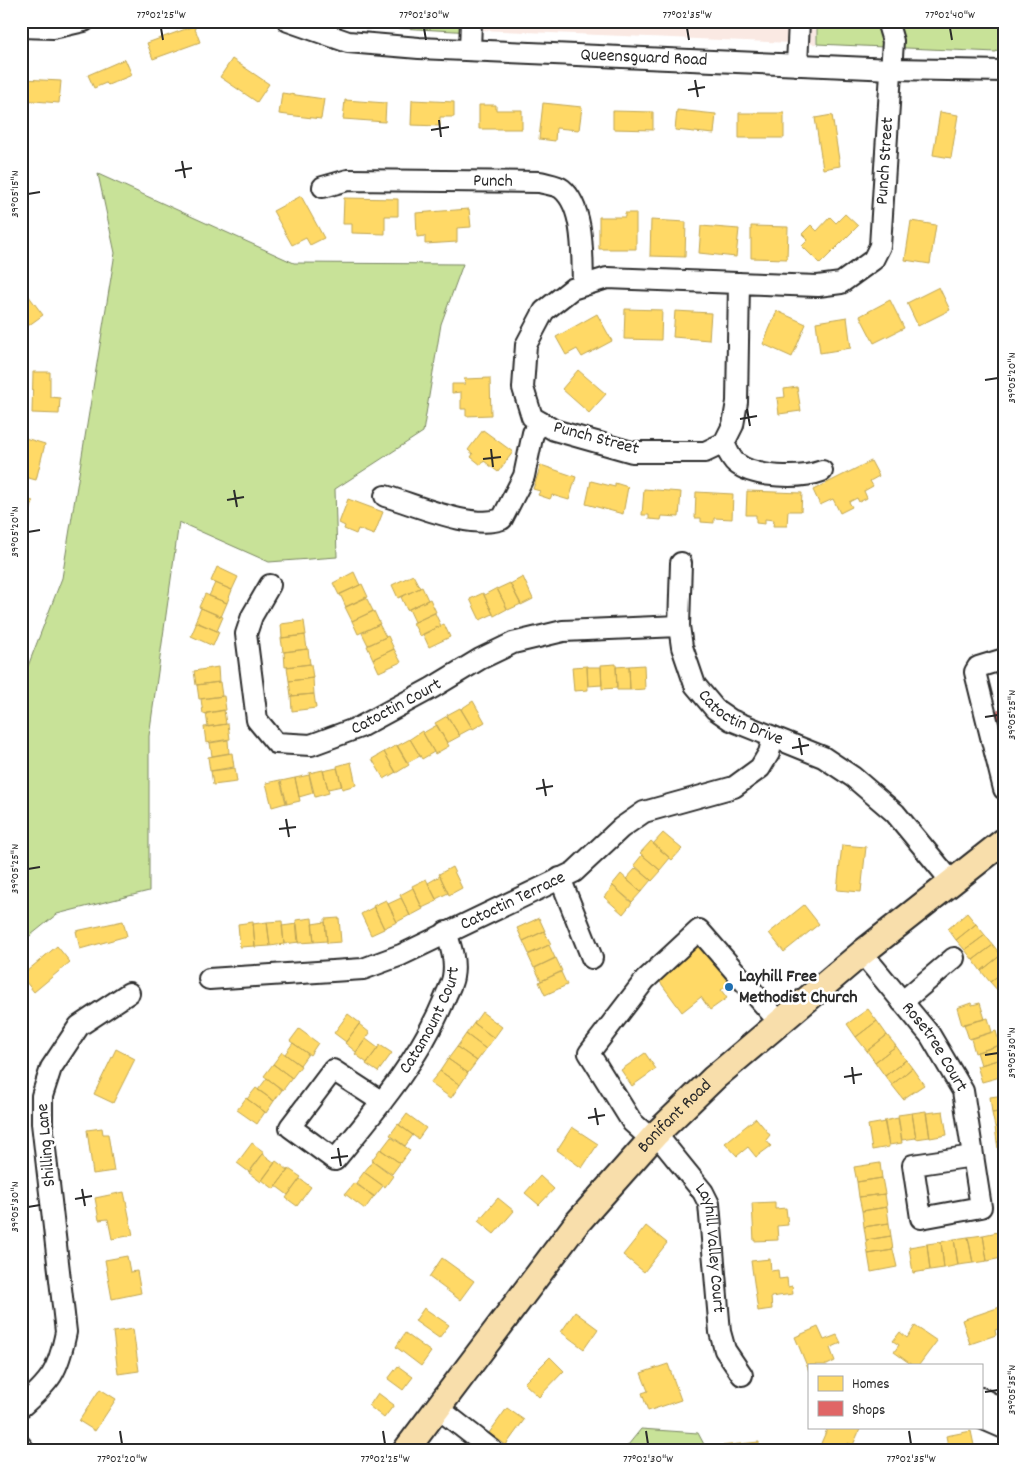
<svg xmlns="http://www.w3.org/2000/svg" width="1025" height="1471" font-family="Dekko,sans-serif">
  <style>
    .built { fill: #fae9e3 }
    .green { fill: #c8e298; stroke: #7a8662 }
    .homes { fill: #ffd966; stroke: #bfa554 }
    .shops { fill: #e06666; stroke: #aa5454 }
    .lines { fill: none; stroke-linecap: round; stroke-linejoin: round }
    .minor-casing { stroke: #2b2b2b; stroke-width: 24 }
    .major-casing { stroke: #2b2b2b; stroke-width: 29 }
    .minor { stroke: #fff; stroke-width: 20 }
    .major { stroke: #f8deab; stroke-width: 25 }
    .ticks { fill: none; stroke: #2b2b2b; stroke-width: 2 }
    .poi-dot { fill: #1f6fb2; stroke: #fff; stroke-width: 2 }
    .labels { text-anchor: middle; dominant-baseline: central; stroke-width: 5; stroke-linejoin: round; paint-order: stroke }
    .street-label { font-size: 18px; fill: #2b2b2b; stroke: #fff }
    .poi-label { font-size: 18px; font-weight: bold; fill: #2b2b2b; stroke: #fff; text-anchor: start }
    .neatline { fill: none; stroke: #2b2b2b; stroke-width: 2 }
    .ticks-label { font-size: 12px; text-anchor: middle; fill: #2b2b2b }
  </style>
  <rect width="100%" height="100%" fill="#fff"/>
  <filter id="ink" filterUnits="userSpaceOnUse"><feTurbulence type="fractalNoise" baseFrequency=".02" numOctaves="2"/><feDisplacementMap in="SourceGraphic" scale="10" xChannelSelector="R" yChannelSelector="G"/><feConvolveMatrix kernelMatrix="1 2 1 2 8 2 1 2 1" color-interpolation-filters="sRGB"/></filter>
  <g filter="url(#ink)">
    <path class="built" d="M480,21H817L816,44L479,30Z"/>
    <path class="green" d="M356,21H473V32L399,28Z
      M817,21H1004V41L996,52L817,44Z
      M98,174L294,263L463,264L441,324L423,432L335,489L337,557L269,562L179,522L149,736V891L57,914L21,943V684L62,578L115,253Z
      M641,1429L698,1433L707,1450H624Z"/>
    <path class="homes" d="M194,26L200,42L153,59L147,43Z
      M125,59L132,75L108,85L106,83L94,88L88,75Z
      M232,59L269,84L257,102L220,77Z
      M23,79L61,81L59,103L22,100Z
      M282,93L324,99L321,119L279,114Z
      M345,100L386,103L385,122L343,119Z
      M412,100L454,102V117H440V126L411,125Z
      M543,103L582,107L579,130L556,128L555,141L539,139Z
      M479,105H496V110H522V129H479Z
      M677,110L716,114L714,134L675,130Z
      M613,111L653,112V130L613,129Z
      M940,112L958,115L951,158L933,155Z
      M739,113H784V138H739Z
      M832,115L840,166L823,169L815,118Z
      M301,196L324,238L310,245L306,238L292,245L273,211Z
      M344,198L398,199V216H385V234L352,233V224H343Z
      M469,209L471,227L457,228V242L425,244V236L417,237L416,213Z
      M625,213H636V249H599V217H625Z
      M845,214L858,226L820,264L802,246L808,240L802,234L811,225L817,231L830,217L836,223Z
      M651,220L686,222L685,257L650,256Z
      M911,221L936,225L930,264L905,260Z
      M701,226L739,229L736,257L699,253Z
      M751,226L788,227L787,259L751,258Z
      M939,287L950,310L918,326L907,303Z
      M25,291L43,315L25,328L21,323V294Z
      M890,300L904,328L874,343L860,316Z
      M625,309L662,310L661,340L624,339Z
      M675,311L711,313L709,340L673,337Z
      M777,311L806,324L792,357L763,344Z
      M597,314L612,341L582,357L577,349L566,355L556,337Z
      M847,317L851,348L820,353L816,322Z
      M578,370L606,394L589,413L562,389Z
      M33,372H50V397L60,398L59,414L32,413Z
      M490,378L491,415L466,416V409H461V392L452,393V384H465L464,379Z
      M797,387L801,411L779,414L777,398L785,397L784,389Z
      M483,430L513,452L498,472L484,461L481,465L471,457L473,454L468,450Z
      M25,438L45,444L36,480L21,476V454Z
      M871,461L879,476L870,481L873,486L864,491L867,498L859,502L857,498L849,502L852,507L840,513L833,499L820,505L813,490Z
      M541,465L576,477L569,500L552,495L550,499L538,495L540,491L533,489Z
      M591,481L615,487V483L628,487L623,514L586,504Z
      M644,489L681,492L679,517L662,516L661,520L649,519V515H642Z
      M747,491L802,493L801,511H788L787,526H773L774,520L765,519V524L756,523V515H746Z
      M696,492L733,494L732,519L714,518V523L701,522V518H695Z
      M21,498L33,501L22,543L21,542Z
      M348,499L383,512L374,535L358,529L356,534L344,529L345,526L339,523Z
      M217,567L238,577L232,590L211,581Z
      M354,572L360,585L339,595L333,583Z
      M413,575L420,588L398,598L392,585Z
      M523,577L533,599L521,605L510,584Z
      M215,583L232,590L227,603L209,596Z
      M510,583L521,604L508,610L497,589Z
      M362,584L368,597L346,607L340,594Z
      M422,587L428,600L407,610L401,597Z
      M497,588L507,609L494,616L484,595Z
      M483,593L493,614L480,620L470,599Z
      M205,594L227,603L221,617L199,607Z
      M366,597L373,611L352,621L345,607Z
      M430,599L436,612L415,622L409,609Z
      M201,608L223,617L217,631L195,622Z
      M374,611L380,624L358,634L352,621Z
      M435,613L441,626L420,636L413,623Z
      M304,621L306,635L282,638L281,624Z
      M197,622L219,632L213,646L191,636Z
      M379,624L386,637L368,645L362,633Z
      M444,624L450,637L429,647L423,634Z
      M305,635L307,649L283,652L281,638Z
      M388,636L394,649L373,659L367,646Z
      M308,649L310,664L285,667L284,652Z
      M394,649L401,662L379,672L373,659Z
      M311,664L313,678L289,681L287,667Z
      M616,664L617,688L602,689L601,665Z
      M644,665L645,689L630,690L629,666Z
      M587,666L588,690L574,691L572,667Z
      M629,666L630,690H617L616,667Z
      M218,667L219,682L196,685L194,671Z
      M587,667H601L602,685L588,686Z
      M313,678L314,694L291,696L289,681Z
      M220,682L222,696L199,699L197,685Z
      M314,694L316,708L292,711L291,696Z
      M224,696L226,710L203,714L201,699Z
      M473,701L485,722L473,729L461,709Z
      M460,708L472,728L459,735L447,715Z
      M224,710L226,724L208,727L206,713Z
      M447,716L460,736L447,743L435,723Z
      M228,724L230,739L206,743L204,727Z
      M437,725L449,746L435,754L423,733Z
      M422,731L434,752L422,759L410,739Z
      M410,739L420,756L407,763L397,746Z
      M228,740L229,753L212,756L210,743Z
      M397,745L409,765L396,773L384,752Z
      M384,752L396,772L384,779L372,759Z
      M232,753L234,767L210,771L208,757Z
      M351,762L356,785L342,789L337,766Z
      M235,768L237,782L213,785L211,771Z
      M337,768L342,786L328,789L323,771Z
      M323,770L329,793L315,797L309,773Z
      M309,775L313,793L299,797L295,778Z
      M295,778L300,801L287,804L281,781Z
      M280,780L286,803L272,807L266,783Z
      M663,833L682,849L672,860L653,844Z
      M651,841L670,858L660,870L640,853Z
      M842,845L866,847L861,892L837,890Z
      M642,855L661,871L652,881L634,865Z
      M452,867L462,888L449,895L439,874Z
      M636,868L651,880L641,892L626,879Z
      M621,874L641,892L632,902L612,885Z
      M440,876L448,893L436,899L428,883Z
      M426,879L437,901L422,908L412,886Z
      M613,886L632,903L623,914L604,897Z
      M413,888L423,909L410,916L400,895Z
      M401,898L410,915L397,922L388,904Z
      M386,900L397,922L384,928L373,906Z
      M804,905L819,924L784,952L769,933Z
      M374,907L384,929L371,935L361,914Z
      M967,913L976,924L956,940L948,929Z
      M312,918L314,942L298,943L296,920Z
      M339,918L341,942L327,943L325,919Z
      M539,918L545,931L523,941L517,928Z
      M123,921L127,936L80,949L76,931Z
      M282,921L284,944L270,946L267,922Z
      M253,922L255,946L240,947L238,924Z
      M267,922L270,946L255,947L253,924Z
      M325,922L327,941L314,942L312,924Z
      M297,924L299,942L284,944L282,926Z
      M976,924L985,935L965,950L956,940Z
      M544,931L551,944L529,954L523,941Z
      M985,935L993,945L973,960L965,950Z
      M699,942L730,984L721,990L727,998L710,1010L701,997L682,1012L655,975Z
      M549,945L555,958L534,968L528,955Z
      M993,945L1001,955L981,971L973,960Z
      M57,946L70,962L34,992L21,976Z
      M1001,955L1004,958V971L990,982L981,971Z
      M556,958L562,971L541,981L535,968Z
      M1004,971V988L999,992L990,982Z
      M561,972L567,985L545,995L539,982Z
      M971,1003L972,1005L980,1003L985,1019L962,1025L957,1008Z
      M868,1009L877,1021L856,1037L847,1024Z
      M482,1012L502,1027L494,1038L474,1023Z
      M348,1014L360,1023L346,1042L334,1033Z
      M988,1018L992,1032L969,1039L964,1024Z
      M877,1021L887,1035L867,1051L856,1037Z
      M474,1023L494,1038L486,1049L466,1034Z
      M359,1024L370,1033L356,1052L345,1043Z
      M299,1029L318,1043L310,1055L290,1041Z
      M996,1031L1000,1045L975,1053L971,1039Z
      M466,1034L486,1049L477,1061L457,1047Z
      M887,1035L896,1046L875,1062L867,1051Z
      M366,1039L378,1048L367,1063L355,1054Z
      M293,1043L308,1054L300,1065L285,1054Z
      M380,1045L392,1053L378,1072L366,1064Z
      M1001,1045L1004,1058L981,1065L977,1052Z
      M896,1046L906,1060L885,1076L875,1062Z
      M457,1047L477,1061L468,1073L448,1059Z
      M116,1049L135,1059L113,1103L94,1094Z
      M282,1052L301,1066L292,1078L273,1064Z
      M645,1053L656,1069L632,1086L621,1070Z
      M1004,1058V1076L982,1082L977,1066Z
      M448,1059L468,1073L460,1085L440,1071Z
      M906,1060L912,1068L892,1085L885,1076Z
      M273,1064L292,1078L283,1090L264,1076Z
      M912,1068L924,1085L903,1099L892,1085Z
      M440,1071L460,1085L451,1098L430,1083Z
      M267,1078L282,1090L274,1101L258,1090Z
      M256,1088L274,1101L266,1113L247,1099Z
      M1004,1095V1111L992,1113L990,1097Z
      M246,1098L265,1112L257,1124L237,1110Z
      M926,1111L930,1137L916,1139L912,1113Z
      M943,1111L947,1135L930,1138L926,1113Z
      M1004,1111V1126L995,1127L992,1113Z
      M912,1113L916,1138L902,1140L898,1115Z
      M407,1114L426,1128L418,1139L399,1125Z
      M756,1118L770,1135L766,1140L771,1146L756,1157L748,1147L737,1156L725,1143Z
      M898,1118L902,1143L889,1145L884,1121Z
      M885,1122L889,1147L872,1150L868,1125Z
      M398,1124L413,1135L405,1146L390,1135Z
      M1004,1126V1141L997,1142L995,1127Z
      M572,1127L598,1144L582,1168L557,1150Z
      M102,1128L103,1134H108L114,1171L93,1174L87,1130Z
      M391,1137L410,1150L400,1163L381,1150Z
      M1004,1141V1155L999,1156L997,1142Z
      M252,1143L264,1152L249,1172L237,1163Z
      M380,1149L400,1163L392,1174L372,1160Z
      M263,1154L275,1163L261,1182L249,1173Z
      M1004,1155V1170L1002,1171L999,1156Z
      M276,1161L288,1170L274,1189L262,1180Z
      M373,1161L393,1176L385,1187L364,1172Z
      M880,1163L882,1178L857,1182L854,1167Z
      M289,1169L301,1177L288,1195L276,1186Z
      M364,1172L383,1186L374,1197L356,1183Z
      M540,1176L554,1189L539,1205L525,1193Z
      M882,1178L885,1194L859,1197L857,1182Z
      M300,1179L311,1187L297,1206L286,1198Z
      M354,1183L374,1196L365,1209L345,1194Z
      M124,1192L133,1235L112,1239L108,1219L99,1220L95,1198Z
      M885,1194L887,1207L862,1211L859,1197Z
      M498,1198L514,1211L494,1234L478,1221Z
      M775,1202V1209L786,1208L788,1225L777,1226L778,1240L754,1241L752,1203Z
      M887,1207L889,1223L864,1227L862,1211Z
      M889,1223L891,1236L866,1240L864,1227Z
      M646,1226L667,1243L644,1272L623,1255Z
      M1004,1231V1258H1002L998,1232Z
      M998,1232L1002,1258L987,1261L983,1235Z
      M983,1235L987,1261L973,1263L968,1237Z
      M891,1236L893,1250L868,1254L866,1240Z
      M968,1237L973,1263L958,1265L954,1239Z
      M954,1239L958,1265L944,1268L941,1242Z
      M941,1242L944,1268L930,1270L927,1244Z
      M927,1244L930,1270L913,1273L909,1247Z
      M893,1250L897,1267L871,1272L868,1254Z
      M127,1256L130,1272L137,1271L141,1293L112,1299L105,1260Z
      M442,1258L474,1281L460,1300L429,1277Z
      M770,1259L771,1271L778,1270L779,1279L787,1278L788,1287L792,1286L793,1294L771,1297L772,1309L758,1311L751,1261Z
      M1003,1306L1004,1327L995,1330L996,1335L970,1344L962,1320Z
      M424,1308L449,1325L439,1338L415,1321Z
      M575,1312L598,1329L584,1349L561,1332Z
      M915,1326L937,1341L919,1365H912L894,1352L899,1345L893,1341L900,1332L907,1338Z
      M818,1327L824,1340L837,1335L841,1343L830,1348L835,1361L827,1365H809V1371L795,1337Z
      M133,1329L139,1371L118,1374L113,1332Z
      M405,1333L431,1352L421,1366L396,1347Z
      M550,1357L564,1371L539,1397L524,1383Z
      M668,1364L681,1400L648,1411L642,1393L648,1391L641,1373Z
      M398,1366L413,1377L403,1390L388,1379Z
      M100,1389L116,1399L95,1431L79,1421Z
      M378,1393L394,1405L384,1418L369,1406Z
      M507,1408L524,1420L506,1445L489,1433Z
      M828,1427H861L853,1445L848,1443L845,1450H823L819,1448Z
      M971,1431L975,1450H949L946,1436Z
      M759,1442V1450H721L720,1446Z"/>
    <path class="shops" d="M1004,710V742L997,711Z"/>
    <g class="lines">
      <g class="minor-casing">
        <g id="minor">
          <path id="s1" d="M288,21L348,42L419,48L892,69L1004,71"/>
          <path d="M21,27L53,28L84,21"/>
          <path d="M470,50L471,21"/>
          <path d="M797,65L799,21"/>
          <path id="s2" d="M323,187L348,180L540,182C546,184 557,185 562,189C585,208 582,259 583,285"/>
          <path id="s3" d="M739,283L737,402L733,425L724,443L705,452H632L554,430L532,417L523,388L526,345L544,311L572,289L607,278L818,286L841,283L873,260L880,246L893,41L887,21"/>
          <path d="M724,443C727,449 730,458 736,463C754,478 801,479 822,471"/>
          <path d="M385,496C417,505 471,530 502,519L524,476L533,433L542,423"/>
          <path id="s4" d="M681,563L679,626L682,647L695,685L715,709L731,720L823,757L853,777L895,813L951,881"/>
          <path id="s5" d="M270,585L252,616L246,634L257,720L276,743L311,745L360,727L432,688L480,659L513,643L563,631L679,626"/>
          <path d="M1004,659L978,667L975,672L1004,789"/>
          <path d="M560,878L592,958"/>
          <path id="s6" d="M862,953L930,1035L963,1091L981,1207L921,1218L913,1165L973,1156"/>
          <path id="s7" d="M209,979L363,969L401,955L574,872L621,828L644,812L734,787L760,768L769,753L773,737"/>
          <path d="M902,1002L954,958"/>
          <path id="s8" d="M382,1102L333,1070L290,1127L335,1160C376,1110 420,1059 445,998C447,992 452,984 453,977C456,961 451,947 446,932"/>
          <path id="s9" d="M656,1134L703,1192L709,1204L720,1332L725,1350L742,1375"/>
          <path d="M651,1139L632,1122L589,1053L645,980L699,930L780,1023"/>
          <path d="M981,1398L1004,1410"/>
          <path d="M21,1407C51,1381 58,1372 66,1332L42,1123V1096L51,1068L79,1026L129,993"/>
          <path d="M438,1408L492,1450"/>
          <path d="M981,1418L1004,1428"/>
          <path d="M21,1446L24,1450"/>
        </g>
      </g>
      <g class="major-casing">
        <g id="major">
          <path id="s10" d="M406,1450L577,1223L656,1134L714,1078L862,953L1004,841"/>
        </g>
      </g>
      <use href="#minor" class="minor"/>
      <use href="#major" class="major"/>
    </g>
  </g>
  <path class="ticks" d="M161,28L163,40M424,28L426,40M687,28L689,40M950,28L952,40M695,80L698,97M688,90L705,87M439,120L441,137M431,130L449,127M182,161L185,178M175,171L192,168M28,194L40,192M985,380L998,378M747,409L750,426M740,419L757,416M491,449L493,467M483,459L501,457M234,490L237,507M227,500L244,497M28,532L40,530M985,717L998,715M799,738L802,755M792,748L809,745M543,779L546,796M536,789L553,786M286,819L289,837M279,829L296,827M28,869L40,867M985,1055L998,1053M852,1067L854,1084M844,1077L862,1074M595,1108L598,1125M588,1118L605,1115M338,1148L341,1166M331,1158L348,1156M82,1189L85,1206M75,1199L92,1196M28,1207L40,1205M985,1392L998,1390M120,1431L122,1444M383,1431L385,1444M646,1431L648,1444M909,1431L911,1444"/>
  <circle class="poi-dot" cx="729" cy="987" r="5"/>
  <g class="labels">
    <g class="street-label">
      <text stroke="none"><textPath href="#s1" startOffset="360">Queensguard Road</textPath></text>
      <text stroke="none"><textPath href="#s3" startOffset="922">Punch Street</textPath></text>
      <text stroke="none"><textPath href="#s2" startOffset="171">Punch</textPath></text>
      <text transform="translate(596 439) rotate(15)">Punch Street</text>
      <text stroke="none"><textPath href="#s5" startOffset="300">Catoctin Court</textPath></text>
      <text stroke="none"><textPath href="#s4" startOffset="182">Catoctin Drive</textPath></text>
      <text stroke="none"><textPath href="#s7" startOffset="319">Catoctin Terrace</textPath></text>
      <text stroke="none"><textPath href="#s8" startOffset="356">Catamount Court</textPath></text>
      <text stroke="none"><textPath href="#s6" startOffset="119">Rosetree Court</textPath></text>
      <text stroke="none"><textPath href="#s10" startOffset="429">Bonifant Road</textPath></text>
      <text transform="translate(47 1145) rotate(-95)">Shilling Lane</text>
      <text stroke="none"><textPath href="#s9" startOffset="132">Layhill Valley Court</textPath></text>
    </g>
    <g class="poi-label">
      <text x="739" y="977">Layhill Free<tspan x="739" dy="21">Methodist Church</tspan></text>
    </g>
  </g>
  <rect width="1025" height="1471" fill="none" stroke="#fff" stroke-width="55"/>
  <rect x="808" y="1364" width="175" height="65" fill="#ffffff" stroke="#aaaaaa"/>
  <rect x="818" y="1376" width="25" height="15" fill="#ffd966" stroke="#aaaaaa"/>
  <text x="852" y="1388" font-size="15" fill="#2b2b2b">Homes</text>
  <rect x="818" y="1401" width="25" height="15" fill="#e06666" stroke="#aaaaaa"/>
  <text x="852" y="1414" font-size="15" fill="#2b2b2b">Shops</text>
  <rect x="28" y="28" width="970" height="1416" class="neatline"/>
  <g class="ticks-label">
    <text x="161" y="18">77°02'25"W</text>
    <text x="424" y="18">77°02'30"W</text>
    <text x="687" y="18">77°02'35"W</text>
    <text x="950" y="18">77°02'40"W</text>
    <text transform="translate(14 194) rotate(-90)" y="4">39°05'15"N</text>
    <text transform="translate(1011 378) rotate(-90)" y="4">39°05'20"N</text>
    <text transform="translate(14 532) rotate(-90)" y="4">39°05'20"N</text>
    <text transform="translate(1011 715) rotate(-90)" y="4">39°05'25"N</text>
    <text transform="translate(14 869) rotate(-90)" y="4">39°05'25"N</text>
    <text transform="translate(1011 1053) rotate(-90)" y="4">39°05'30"N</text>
    <text transform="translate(14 1207) rotate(-90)" y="4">39°05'30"N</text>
    <text transform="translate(1011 1390) rotate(-90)" y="4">39°05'35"N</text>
    <text x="122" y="1462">77°02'20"W</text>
    <text x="385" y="1462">77°02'25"W</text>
    <text x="648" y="1462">77°02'30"W</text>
    <text x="911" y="1462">77°02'35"W</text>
  </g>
</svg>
